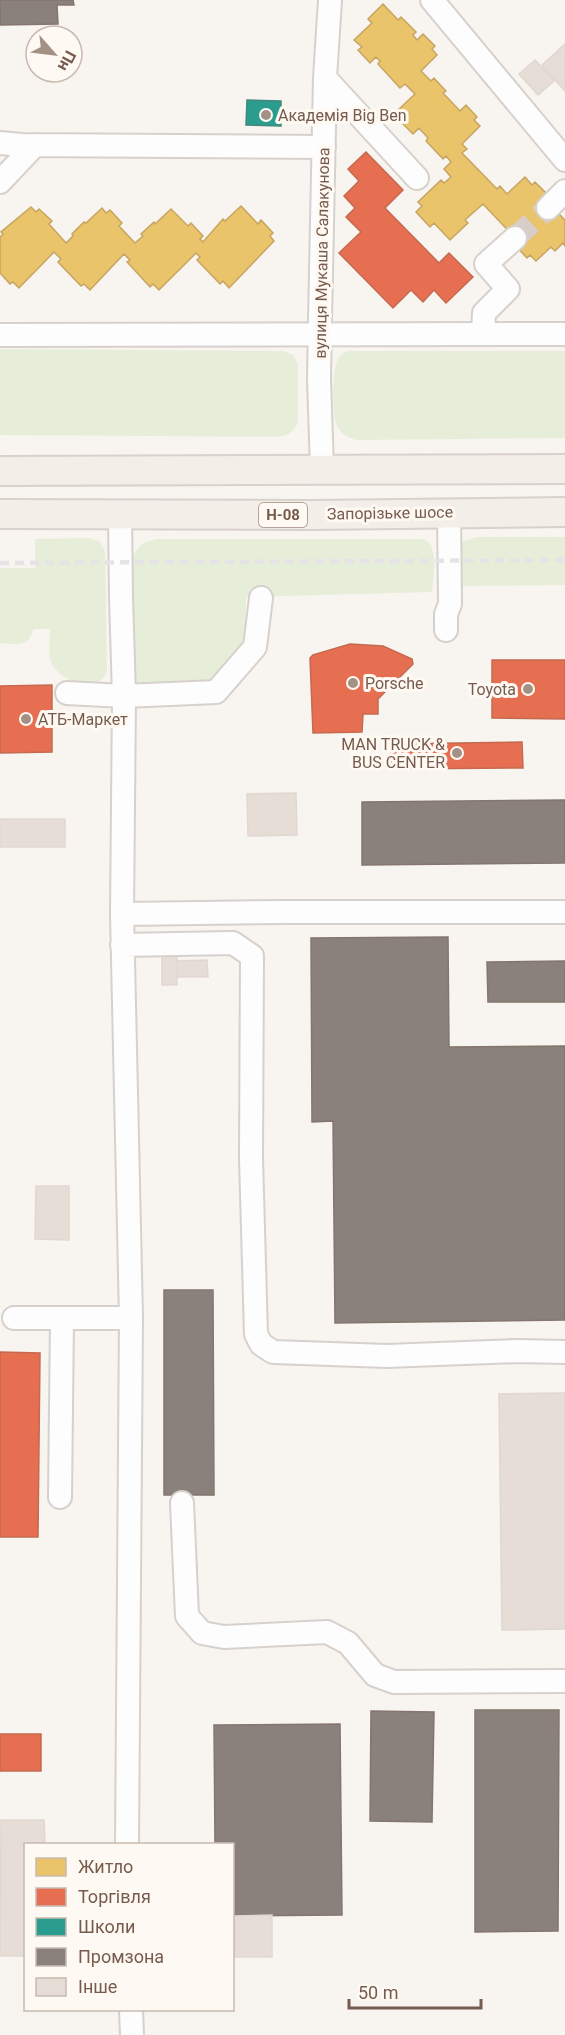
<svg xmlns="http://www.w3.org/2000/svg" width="565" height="2035" font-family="Roboto,sans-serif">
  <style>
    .green { fill: #e6eeda }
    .homes { fill: #e9c46a; stroke: #c7a462; stroke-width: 1.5 }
    .shops { fill: #e76f51; stroke: #c56950; stroke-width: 1.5 }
    .schools { fill: #2a9d8f; stroke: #41897c; stroke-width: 1.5 }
    .industry { fill: #8a817c; stroke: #84766e; stroke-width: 1.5 }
    .building { fill: #e5ddd6; stroke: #e1d7d1; stroke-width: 1.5 }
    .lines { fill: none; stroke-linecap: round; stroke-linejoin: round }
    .minor-tunnel { stroke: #d8cec7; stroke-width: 22; stroke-dasharray: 22 11; stroke-linecap: butt }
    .minor-casing { stroke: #d7d1cd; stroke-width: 26 }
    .major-casing { stroke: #d9d1cc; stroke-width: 32 }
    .minor { stroke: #fefdfd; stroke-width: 22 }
    .major { stroke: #f3eee7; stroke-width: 28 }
    .rail { stroke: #e6e3e6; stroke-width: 4.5; stroke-dasharray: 9 6; stroke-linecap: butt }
    .poi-dot { fill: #a49186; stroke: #fef9f2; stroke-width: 2 }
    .labels { text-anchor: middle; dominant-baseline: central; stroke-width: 6; stroke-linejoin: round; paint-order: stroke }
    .shield { fill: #fef9f2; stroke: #a08a7f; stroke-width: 1.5 }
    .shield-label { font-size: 15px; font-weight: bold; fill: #775b4e }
    .poi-label { font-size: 16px; fill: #775b4e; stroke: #fef9f2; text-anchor: start }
    .street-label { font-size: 16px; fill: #775b4e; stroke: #fef9f2 }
  </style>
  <rect width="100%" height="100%" fill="#f8f4ef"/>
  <path class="green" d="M0,349L284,351L293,355L298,364V422C294,433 288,435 277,437L0,435Z
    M347,351H565V438L356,440C348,437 341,434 337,426C332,415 332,373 337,361C339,356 342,354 347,351Z
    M476,537H565V585L459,586L461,542Z
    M88,538L99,541L105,551L107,671C99,694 64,683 53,666C47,657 50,640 50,629H33C30,648 15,644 0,643V568H35V539Z
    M158,539H424C440,548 433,576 432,592L246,597L245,659L236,679L129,688L132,558C139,545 144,541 158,539Z"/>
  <path class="homes" d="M383,4L398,20L401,17L416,32L413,35L417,40L423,34L435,46L432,49L437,55L421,71L431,81L434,78L446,91L443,93L460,111L466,105L477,117L474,120L480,126L462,144L467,149L462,153L497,189L500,186L507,194L525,177L532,185L535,182L547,194L558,213L565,220V246L563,243L555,251L551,247L536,261L530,255L527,258L516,246L519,242L483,204L465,220L468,223L450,240L434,223L430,227L416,212L422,206L418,202L441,180L444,183L451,177L444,169L451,162L446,156L443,159L426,141L428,138L419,128L413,134L401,122L404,118L397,111L415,94L405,84L400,88L378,64L380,61L376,57L370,63L358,50L362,47L354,40L372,23L368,19Z
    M241,206L258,224L261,220L273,233L270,236L274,241L229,288L223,281L220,284L197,260L200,257L196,253L159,290L153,284L150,287L127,262L130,260L124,254L90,290L84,284L81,286L58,262L61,259L54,252L19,288L13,282L10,284L0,273V237L3,234L1,232L31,207L36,212L39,209L52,221L49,224L66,243L73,236L72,234L84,222L86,223L102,208L106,213L110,210L122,223L119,226L135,243L143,236L141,234L154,222L155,224L171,209L188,226L191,223L203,236L200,239L203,242L223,219L225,221Z"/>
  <path class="shops" d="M366,152L403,190L385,208L439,263L449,253L473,277L446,303L434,290L423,302L411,290L393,308L339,253L361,232L346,217L355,208L344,196L359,181L348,169Z
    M350,644L383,646L412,659L413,664L378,699V714H363L362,732L313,733L310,658L313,655Z
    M492,660H565V719L492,718Z
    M52,685V752L0,753V686Z
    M522,742L523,768L399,769V762H391V744Z
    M0,1352L40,1353L38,1537H0Z
    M0,1734H41V1771H0Z"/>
  <path class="schools" d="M247,100L281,101V126L246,125Z"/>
  <path class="industry" d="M0,0H73L74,5H57L58,24L0,25Z
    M565,800V863L362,865V802Z
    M448,937L449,1047L565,1046V1320L335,1323L333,1121L312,1122L311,938Z
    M565,961V1002H488L487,962Z
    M164,1290H213L214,1495H164Z
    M475,1710H559L558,1931L475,1932Z
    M371,1711L434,1712L432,1822L370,1821Z
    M340,1724L342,1915L232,1916V1844H215L214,1725Z"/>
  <path class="building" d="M565,44V91L542,65Z
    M535,60L554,81L538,95L519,74Z
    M296,793L297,835L248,836L247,794Z
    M0,819H65V847H0Z
    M162,954H177V985H162Z
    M207,960L208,977H177V961Z
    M36,1186H69V1240L35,1239Z
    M565,1393V1629L502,1630L499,1394Z
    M1,1820H44L45,1844H26V1956H0Z
    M272,1915V1957H232V1916Z"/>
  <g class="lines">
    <path class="minor-tunnel" d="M515,238L548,208"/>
    <g class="minor-casing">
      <path id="minor" d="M432,0L565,160
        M325,78L417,178
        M0,143L22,145L324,147
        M0,182L35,145
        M548,208L565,191
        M483,334L484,313L508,289L486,264L515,238
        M0,335L565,334
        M322,469L319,379L320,320L325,78L330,0
        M120,514L121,597L124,696L122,914L131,1318L127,1844
        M446,630V614L450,604L449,512
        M67,693L124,696L216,692L255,647L261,598
        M122,914L284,912H565
        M122,945L233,943L252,956L251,1158L256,1334L261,1344L273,1352L387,1356L518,1351L565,1352
        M14,1318H131
        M60,1497L62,1319
        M182,1503L187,1616L202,1633L224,1637L327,1632L348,1643L375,1675L394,1682L565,1681
        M131,2010L132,2035"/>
    </g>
    <g class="major-casing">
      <path id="major" d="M0,471L565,469
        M0,514L312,515L565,512"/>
    </g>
    <use href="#minor" class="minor"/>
    <use href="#major" class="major"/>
    <path class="rail" d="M0,563L565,560"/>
  </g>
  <g class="poi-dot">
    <circle cx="266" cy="115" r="6"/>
    <circle cx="353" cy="683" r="6"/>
    <circle cx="528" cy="689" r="6"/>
    <circle cx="26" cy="719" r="6"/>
    <circle cx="457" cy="753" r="6"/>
  </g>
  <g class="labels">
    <rect class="shield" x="259" y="503" width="48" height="24" rx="4.5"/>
    <g class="shield-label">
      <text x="283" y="515">Н-08</text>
    </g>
    <g class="poi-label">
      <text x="278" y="115">Академія Big Ben</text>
      <text x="365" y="683">Porsche</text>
      <text x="516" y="689" text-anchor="end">Toyota</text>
      <text x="38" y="719">АТБ-Маркет</text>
      <text x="445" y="744" text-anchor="end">MAN TRUCK &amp;<tspan x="445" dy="18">BUS CENTER</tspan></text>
    </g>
    <g class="street-label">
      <text transform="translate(322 253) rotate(-89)">вулиця Мукаша Салакунова</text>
      <text transform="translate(390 513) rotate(-1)">Запорізьке шосе</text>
    </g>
  </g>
  <rect x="24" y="1843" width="210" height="168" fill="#fef9f2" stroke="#c8bab0" stroke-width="1.5"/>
  <rect x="36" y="1858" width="30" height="18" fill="#e9c46a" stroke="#c8bab0" stroke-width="1.5"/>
  <text x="78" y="1873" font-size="18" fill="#775b4e">Житло</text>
  <rect x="36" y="1888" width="30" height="18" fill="#e76f51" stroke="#c8bab0" stroke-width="1.5"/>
  <text x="78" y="1903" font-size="18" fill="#775b4e">Торгівля</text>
  <rect x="36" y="1918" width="30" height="18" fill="#2a9d8f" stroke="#c8bab0" stroke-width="1.5"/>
  <text x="78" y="1933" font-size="18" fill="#775b4e">Школи</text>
  <rect x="36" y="1948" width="30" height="18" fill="#8a817c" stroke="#c8bab0" stroke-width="1.5"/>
  <text x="78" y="1963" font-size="18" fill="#775b4e">Промзона</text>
  <rect x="36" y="1978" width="30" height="18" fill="#e5ddd6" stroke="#c8bab0" stroke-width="1.5"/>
  <text x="78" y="1993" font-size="18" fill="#775b4e">Інше</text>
  <g transform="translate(54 54) rotate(118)"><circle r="28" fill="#fef9f2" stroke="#c8bab0" stroke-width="1.5"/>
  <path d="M0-4.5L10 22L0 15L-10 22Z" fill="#a49186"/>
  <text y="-9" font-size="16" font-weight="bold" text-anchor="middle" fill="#775b4e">Пн</text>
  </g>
  <path d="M349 1999v9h132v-9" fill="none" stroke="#775b4e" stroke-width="3"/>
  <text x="358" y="1999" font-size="18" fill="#775b4e" stroke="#fef9f2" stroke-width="4.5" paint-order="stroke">50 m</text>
</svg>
